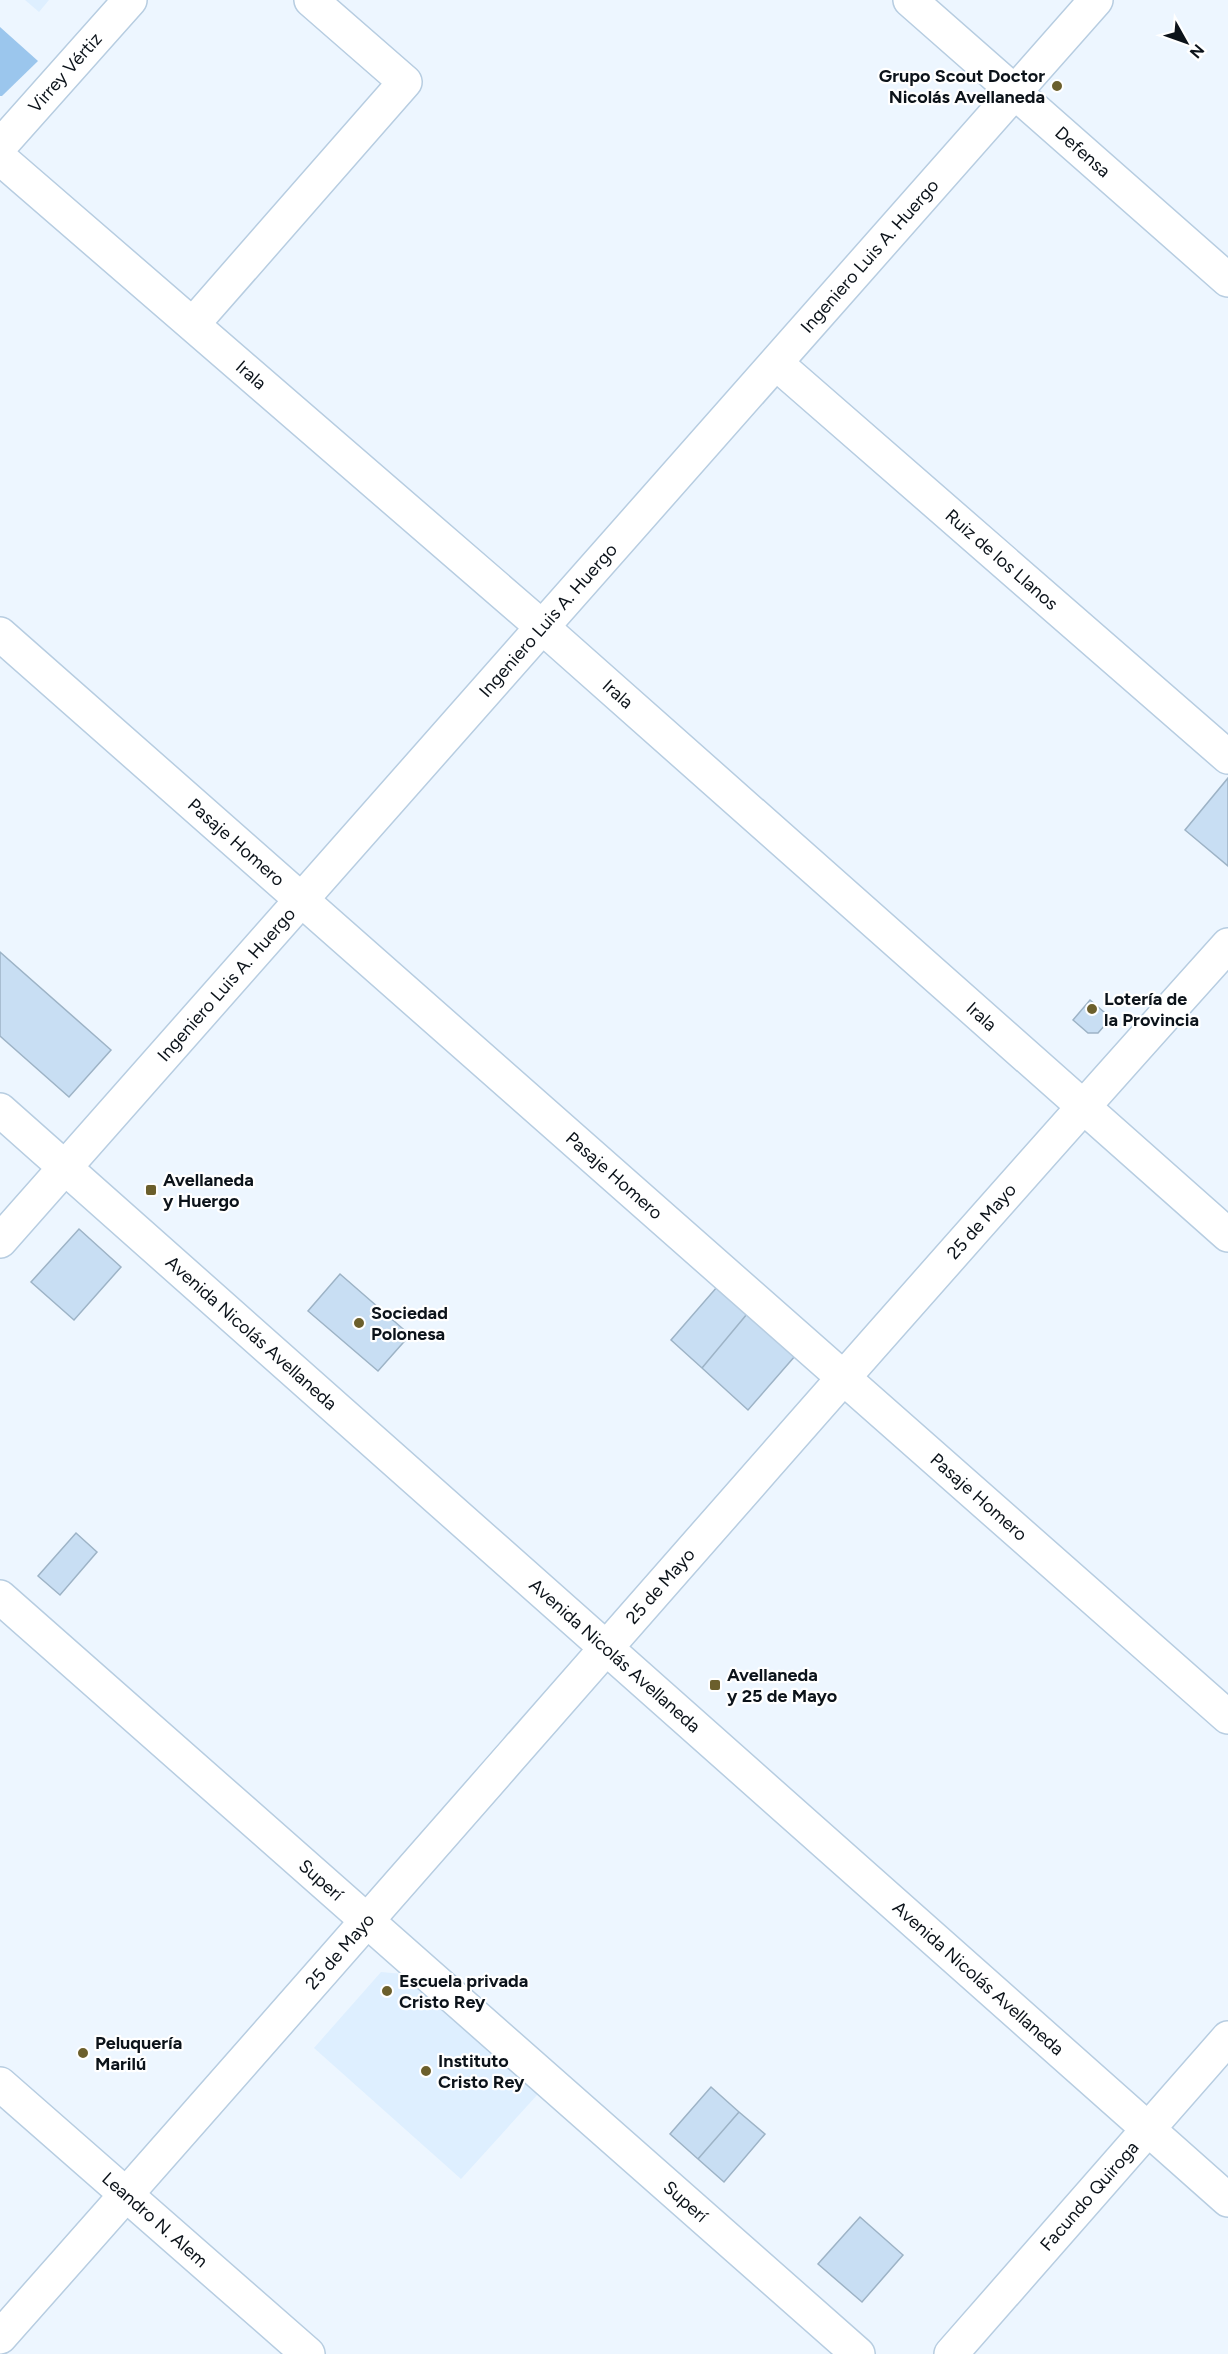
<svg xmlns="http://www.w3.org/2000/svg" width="1228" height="2354" font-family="Figtree,sans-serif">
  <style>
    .built { fill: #deefff }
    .green { fill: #9bc6ed }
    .building { fill: #c8def3; stroke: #9db3c6; stroke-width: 1.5 }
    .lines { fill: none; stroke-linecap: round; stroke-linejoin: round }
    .minor-casing { stroke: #b7cde1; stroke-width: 36 }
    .major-casing { stroke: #b7cde1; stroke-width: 36 }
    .minor { stroke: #fff; stroke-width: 33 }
    .major { stroke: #fff; stroke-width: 33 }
    .poi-dot { fill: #6b5f2c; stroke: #fff; stroke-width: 2 }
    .labels { text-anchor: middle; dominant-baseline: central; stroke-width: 4.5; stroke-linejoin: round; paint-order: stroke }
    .street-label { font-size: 18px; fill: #0c131a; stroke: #fff }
    .poi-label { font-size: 18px; font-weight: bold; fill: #0c131a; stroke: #fff; text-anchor: start }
  </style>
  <rect width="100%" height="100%" fill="#edf6ff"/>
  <path class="built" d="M25,0H49L39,12Z
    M381,1972L403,1974L538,2094L461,2179L314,2048Z"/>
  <path class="green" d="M0,27L38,61L2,96H0Z"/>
  <path class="building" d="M1228,778V866L1185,830Z
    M0,952L111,1050L69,1097L0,1036Z
    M1090,1000L1111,1018L1098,1033H1088L1073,1020Z
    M79,1229L121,1267L74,1320L31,1282Z
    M340,1274L410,1335L378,1371L308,1311Z
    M717,1287L747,1314L702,1368L671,1340Z
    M747,1314L795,1356L748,1410L702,1368Z
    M76,1533L97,1552L60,1595L38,1576Z
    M711,2087L739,2112L698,2159L670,2134Z
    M739,2112L765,2134L724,2182L698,2159Z
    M860,2217L903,2255L862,2302L818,2264Z"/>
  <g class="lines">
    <g class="minor-casing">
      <g id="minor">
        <path id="s1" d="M910,0L1228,280"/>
        <path id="s2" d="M0,146L130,0"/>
        <path id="s3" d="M0,158L541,626L1228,1235"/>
        <path d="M193,324L405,82L311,0"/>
        <path id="s4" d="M777,364L1228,757"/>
        <path id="s5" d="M0,634L1228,1717"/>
        <path id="s6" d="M0,1241L1096,0"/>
        <path id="s7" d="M0,1597L858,2354"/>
        <path id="s8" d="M0,2084L308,2354"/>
        <path id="s9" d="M0,2337C411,1874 815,1405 1228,945"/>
        <path id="s10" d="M951,2354L1228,2038"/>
      </g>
    </g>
    <g class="major-casing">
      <g id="major">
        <path id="s11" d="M0,1110L1228,2200"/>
      </g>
    </g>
    <use href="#minor" class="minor"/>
    <use href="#major" class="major"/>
  </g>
  <g class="poi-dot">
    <circle cx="1057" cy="86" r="6"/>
    <circle cx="1092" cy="1009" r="6"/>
    <rect x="145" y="1184" width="12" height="12" rx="3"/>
    <circle cx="359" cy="1323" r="6"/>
    <rect x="709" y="1679" width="12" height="12" rx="3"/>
    <circle cx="387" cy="1991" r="6"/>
    <circle cx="83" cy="2053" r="6"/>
    <circle cx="426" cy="2071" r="6"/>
  </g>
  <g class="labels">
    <g class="street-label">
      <text stroke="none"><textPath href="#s2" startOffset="98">Virrey Vértiz</textPath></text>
      <text stroke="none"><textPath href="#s1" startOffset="230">Defensa</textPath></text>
      <text stroke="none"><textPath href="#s6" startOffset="1314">Ingeniero Luis A. Huergo</textPath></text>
      <text stroke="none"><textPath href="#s3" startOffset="332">Irala</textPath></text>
      <text stroke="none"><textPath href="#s4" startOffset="298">Ruiz de los Llanos</textPath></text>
      <text stroke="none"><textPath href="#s6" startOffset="828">Ingeniero Luis A. Huergo</textPath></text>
      <text stroke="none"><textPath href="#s3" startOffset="818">Irala</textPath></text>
      <text stroke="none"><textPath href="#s5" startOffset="315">Pasaje Homero</textPath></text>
      <text stroke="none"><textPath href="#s6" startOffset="342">Ingeniero Luis A. Huergo</textPath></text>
      <text stroke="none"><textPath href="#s3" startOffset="1304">Irala</textPath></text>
      <text stroke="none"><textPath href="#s5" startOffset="819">Pasaje Homero</textPath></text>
      <text stroke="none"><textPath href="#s9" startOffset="1486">25 de Mayo</textPath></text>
      <text stroke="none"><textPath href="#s11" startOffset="336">Avenida Nicolás Avellaneda</textPath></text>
      <text stroke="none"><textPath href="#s5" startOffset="1305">Pasaje Homero</textPath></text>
      <text stroke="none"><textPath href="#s9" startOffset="1000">25 de Mayo</textPath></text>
      <text stroke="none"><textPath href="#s11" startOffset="822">Avenida Nicolás Avellaneda</textPath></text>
      <text stroke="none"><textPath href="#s7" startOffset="428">Superí</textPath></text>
      <text stroke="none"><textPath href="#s9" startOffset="514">25 de Mayo</textPath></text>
      <text stroke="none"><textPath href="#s11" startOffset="1308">Avenida Nicolás Avellaneda</textPath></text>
      <text stroke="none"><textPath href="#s10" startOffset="210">Facundo Quiroga</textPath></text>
      <text stroke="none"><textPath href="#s7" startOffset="914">Superí</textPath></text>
      <text stroke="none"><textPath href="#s8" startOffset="206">Leandro N. Alem</textPath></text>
    </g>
    <g class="poi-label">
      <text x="1045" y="76" text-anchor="end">Grupo Scout Doctor<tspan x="1045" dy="21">Nicolás Avellaneda</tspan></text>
      <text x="1104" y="999">Lotería de<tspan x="1104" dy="21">la Provincia</tspan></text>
      <text x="163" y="1180">Avellaneda<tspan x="163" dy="21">y Huergo</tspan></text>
      <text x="371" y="1313">Sociedad<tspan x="371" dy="21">Polonesa</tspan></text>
      <text x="727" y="1675">Avellaneda<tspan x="727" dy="21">y 25 de Mayo</tspan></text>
      <text x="399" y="1981">Escuela privada<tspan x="399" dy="21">Cristo Rey</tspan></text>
      <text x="95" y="2043">Peluquería<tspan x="95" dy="21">Marilú</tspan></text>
      <text x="438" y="2061">Instituto<tspan x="438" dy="21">Cristo Rey</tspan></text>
    </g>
  </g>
  <g transform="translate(1186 42) rotate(130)" stroke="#ffffff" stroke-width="4.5" paint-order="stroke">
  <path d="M0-4.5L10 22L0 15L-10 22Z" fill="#0c131a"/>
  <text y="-9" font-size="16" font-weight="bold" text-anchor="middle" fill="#0c131a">N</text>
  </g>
</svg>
